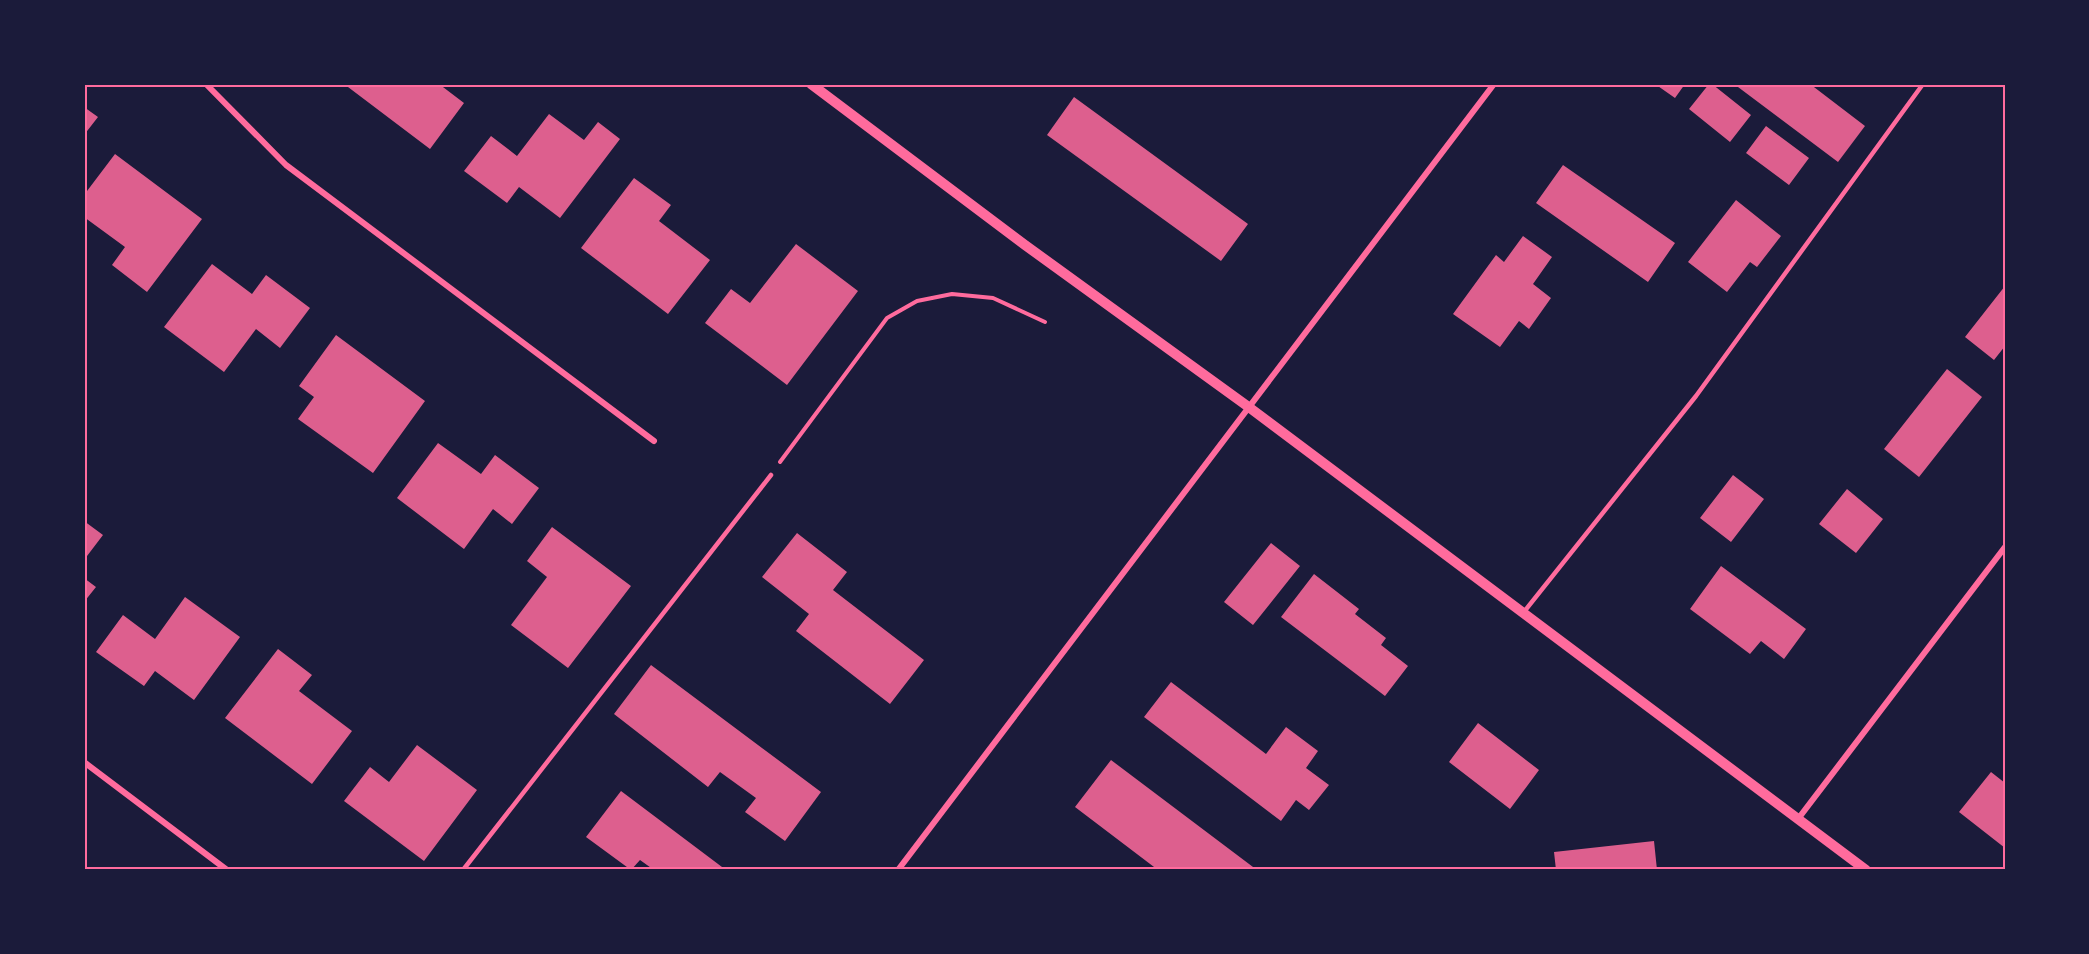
<svg xmlns="http://www.w3.org/2000/svg" width="2089" height="954" font-family="'Zilla Slab',serif">
  <style>
    .building { fill: #dd5f8e }
    .lines { fill: none; stroke-linecap: round; stroke-linejoin: round }
    .path { stroke: #ff6b9d; stroke-width: 4 }
    .service { stroke: #ff6b9d; stroke-width: 4.5 }
    .minor { stroke: #ff6b9d; stroke-width: 6 }
    .tertiary { stroke: #ff6b9d; stroke-width: 10 }
    .neatline { fill: none; stroke: #ff6b9d; stroke-width: 2 }
  </style>
  <rect width="100%" height="100%" fill="#1b1b3a"/>
  <path class="building" d="M350,84H439L464,103L430,149L348,87Z
    M1655,84H1685L1675,98Z
    M1709,84H1712L1751,115L1730,142L1689,109Z
    M1734,84H1810L1865,126L1838,162Z
    M1074,97L1248,224L1221,261L1047,135Z
    M84,107L98,117L84,135Z
    M549,114L584,140L598,122L620,139L560,218L519,187L507,203L464,171L491,136L517,156Z
    M1766,126L1809,158L1789,185L1746,153Z
    M115,154L202,219L147,292L112,265L125,247L84,217V195Z
    M1563,165L1675,243L1648,282L1536,203Z
    M634,178L671,205L659,221L710,260L668,314L581,248Z
    M1736,200L1781,236L1757,267L1750,262L1727,292L1688,262Z
    M1523,236L1552,257L1533,284L1551,298L1529,329L1519,321L1500,347L1453,314L1496,255L1504,262Z
    M796,244L858,291L787,385L705,323L731,289L750,303Z
    M212,264L252,294L266,275L310,308L280,348L256,329L224,372L164,327Z
    M2005,286V346L1994,360L1965,337Z
    M336,335L425,401L373,473L298,419L314,397L299,386Z
    M1947,369L1982,397L1919,477L1884,449Z
    M438,443L481,474L495,455L539,488L512,524L493,509L464,549L397,498Z
    M1733,475L1764,499L1731,542L1700,518Z
    M1847,489L1883,519L1856,553L1819,524Z
    M84,521L103,535L84,560Z
    M552,527L631,586L568,668L511,625L547,577L527,561Z
    M797,533L847,572L833,590L924,660L890,704L796,631L809,614L762,577Z
    M1271,543L1300,566L1253,625L1224,602Z
    M1721,566L1806,629L1784,659L1761,641L1750,654L1690,609Z
    M1314,574L1359,609L1355,614L1386,638L1381,645L1408,666L1385,696L1281,617Z
    M84,578L96,587L84,602Z
    M185,597L240,637L194,700L155,671L144,686L96,652L123,615L155,639Z
    M278,649L312,675L299,691L352,731L312,784L225,718Z
    M651,665L821,792L785,841L745,812L756,798L720,772L708,787L614,714Z
    M1171,682L1266,754L1286,727L1318,751L1306,768L1329,785L1309,810L1296,800L1281,821L1144,717Z
    M1478,723L1539,770L1510,809L1449,762Z
    M417,745L477,790L424,861L344,801L370,767L389,782Z
    M1111,760L1257,870H1158L1075,807Z
    M1991,772L2005,783V848L1959,812Z
    M621,791L726,870H654L640,860L631,870L586,837Z
    M1654,841L1657,870H1556L1554,852Z"/>
  <g class="lines">
    <path class="path" d="M780,462L887,318L917,301L952,294L993,298L1045,322"/>
    <path class="service" d="M1523,613L1696,396L1923,84
      M463,870L771,475"/>
    <path class="minor" d="M206,84L286,165L654,441
      M84,762L227,870
      M1798,819L2005,547
      M898,870L1494,84"/>
    <path class="tertiary" d="M811,84L1025,245L1250,408L1866,870"/>
  </g>
  <rect width="2089" height="954" fill="none" stroke="#1b1b3a" stroke-width="171"/>
  <rect x="86" y="86" width="1918" height="782" class="neatline"/>
</svg>
